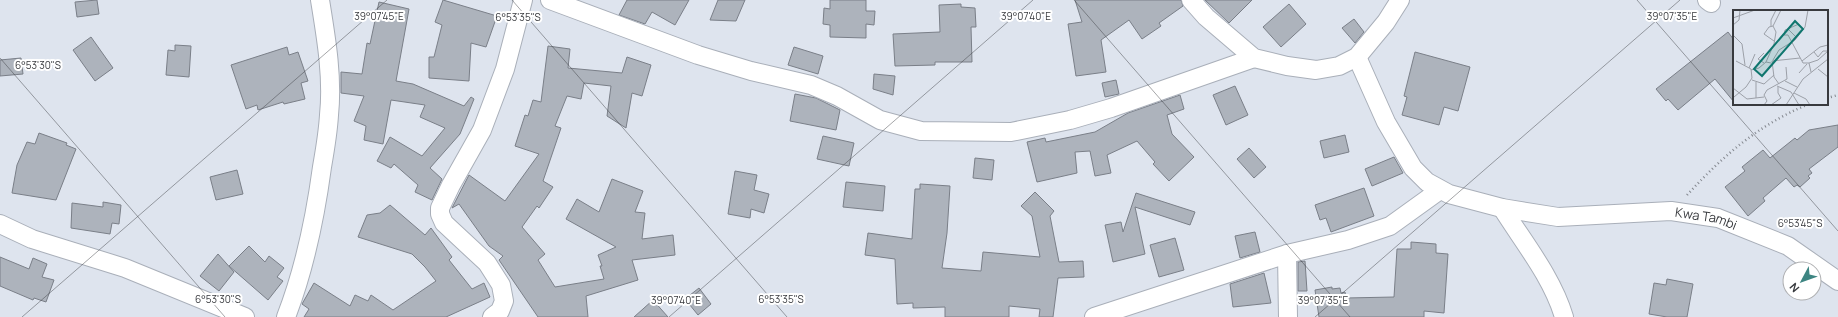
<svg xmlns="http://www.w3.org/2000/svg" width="1838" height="317" font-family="Manrope,sans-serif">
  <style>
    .building { fill: #adb3bc; stroke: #7a7f88 }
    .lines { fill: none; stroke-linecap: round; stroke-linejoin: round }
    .minor-casing { stroke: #a9afb9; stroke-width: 20 }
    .path { stroke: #83878e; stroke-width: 2.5; stroke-dasharray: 1 3; stroke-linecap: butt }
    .minor { stroke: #fff; stroke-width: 18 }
    .ticks { fill: none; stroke: #383a3e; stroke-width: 1; stroke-opacity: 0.45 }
    .labels { text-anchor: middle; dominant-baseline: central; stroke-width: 4; stroke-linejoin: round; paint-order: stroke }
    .street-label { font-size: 13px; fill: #383a3e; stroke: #fff }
    .inset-road { fill: none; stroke: #9ca0a8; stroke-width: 1 }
    .view { fill: #0f766e; fill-opacity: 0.15; stroke: #0f766e; stroke-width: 2 }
    .inset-edge { fill: none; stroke: #383a3e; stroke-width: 2 }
    .ticks-label { font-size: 10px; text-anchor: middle; fill: #383a3e; stroke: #fff; stroke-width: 4; stroke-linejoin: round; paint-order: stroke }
  </style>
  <rect width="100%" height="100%" fill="#dee4ee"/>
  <path class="building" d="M97,0L99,14L77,17L75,2Z
    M443,0L497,16L486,47L471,43L469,81L429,78V57H434L442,25L435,22Z
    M627,0H689L675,25L652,12L645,24L619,15Z
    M718,0H745L736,21L710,20Z
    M830,0H866V11H875L874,25L866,24V38L830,37V25L823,24L824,8L830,9Z
    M1075,0H1181L1183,6L1159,23L1161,26L1142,39L1129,20L1101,40L1106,72L1076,76L1068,24L1082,22Z
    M1205,0H1252L1229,23Z
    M379,2L409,9L396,81L413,84L464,106L471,97L474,99L460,134L430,168L442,179L432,200L415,192L418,185L394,164L391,168L377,161L390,137L422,156L445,128L420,117L425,105L391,100L383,144L364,140L366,126L354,121L364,96L341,93V72L362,74L367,43L370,44Z
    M961,4V7L975,8L976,27H971L972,62H935V65L895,66L893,34L940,32L939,5Z
    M1289,4L1306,24L1281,47L1263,27Z
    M1354,19L1364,32L1355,43L1342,28Z
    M1728,32L1734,40V102L1715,79L1678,110L1668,99L1666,101L1656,89Z
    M91,37L113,68L95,81L73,50Z
    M175,45L191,46L189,77L166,75L168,50L175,51Z
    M548,46L570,49L568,68L622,73L627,57L651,65L642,96L632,93L626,128L607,116L611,86L584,83L581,99L567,96L555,126L561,128L543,181L553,187L539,208L537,206L522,227L545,254L538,260L555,287L604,279L600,266H602L598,255L616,247L566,219L577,199L599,212L612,179L643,191L635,212L645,213L642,239L673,235L675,255L632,260L638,280L586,296L588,317H538L499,260L503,256L489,246L459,204L452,208L469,175L505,201L539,154L515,146L525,115L528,116L533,100L541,102Z
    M287,47L289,55L298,52L308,81L301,83L305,99L284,104L283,102L258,110L257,105L246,109L231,65Z
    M794,47L823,56L818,74L788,65Z
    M1415,52L1470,67L1458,111L1444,107L1439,125L1402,115L1407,97L1404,96Z
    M21,58L23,74L0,76V60Z
    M874,74L895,76L893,95L873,89Z
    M1116,80L1119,94L1105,97L1102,83Z
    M1235,86L1248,115L1226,125L1213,95Z
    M795,94L816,98L840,110L836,130L790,121Z
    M1180,95L1184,109L1167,115L1172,134L1194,157L1169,181L1153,164L1155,162L1137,141L1107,155L1111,173L1095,176L1090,151L1075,152L1077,173L1037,182L1027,142L1045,138L1046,142L1095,132L1128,113Z
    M1838,125V147L1809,169L1812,173L1808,176L1810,178L1800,187L1797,185L1794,187L1786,178L1763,198L1765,201L1748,216L1725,187L1745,171L1742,167L1763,150L1770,158L1795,138L1797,140L1809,130Z
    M39,133L67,143L66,145L76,149L56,200L12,193L17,165L27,142L35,144Z
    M1345,135L1349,152L1324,158L1320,141Z
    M823,136L854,143L849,166L817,159Z
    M1249,148L1266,167L1254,178L1237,159Z
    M1394,157L1403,173L1372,186L1365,169Z
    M975,158L994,160L992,180L973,178Z
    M237,170L243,194L216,200L210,177Z
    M735,171L757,175L754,190L769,194L764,213L751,209L750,218L728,214Z
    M846,182L885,186L883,211L843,207Z
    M920,184L950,186L947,233L942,268L981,271L983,252L1040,257L1032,216L1021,206L1035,192L1054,211L1050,216L1059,262L1083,261L1084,277L1058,278L1053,317H1039L1040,309L1009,306V317H945V307L913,308V303L897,304L895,259L865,255L868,233L912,239L915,189H920Z
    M1364,188L1374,216L1331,232L1326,218L1320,220L1315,205Z
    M1136,193L1195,212L1190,225L1135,207L1145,254L1113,262L1105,225L1121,222L1123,232Z
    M103,202L121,205L119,224L112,223L110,234L71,228L72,203L103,207Z
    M390,205L425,235L431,228L452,257L449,260L472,289L484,283L490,297L446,317H304L309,309L302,304L314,283L350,306L355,295L368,301L371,295L393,310L436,281L425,267L412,254L358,237L367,215L380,213Z
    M1255,232L1260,252L1240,258L1235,236Z
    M1175,238L1184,270L1159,277L1150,245Z
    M1411,242L1436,244V253L1448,254L1444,313L1424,311V317H1319L1315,290L1332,287V289L1340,288L1341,293L1345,292L1346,298L1394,297L1397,249H1411Z
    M249,246L265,262L269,256L284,268L277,277L283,281L268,300L229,266Z
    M218,254L234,272L219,291L200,276Z
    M0,257L29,269L33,258L47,264L42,277L54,280L46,302L34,298L33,300L0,286Z
    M1305,261L1307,291H1298V262Z
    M1264,273L1271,303L1233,307L1230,284Z
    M1667,279L1693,284L1687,317H1667L1649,314L1654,283L1666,285Z
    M699,288L711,304L698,315L685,299Z
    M653,300L668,317H634Z"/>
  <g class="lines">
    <g class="minor-casing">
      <g id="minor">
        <path d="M550,0L698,55L751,71L811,85L837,96L880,120L921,131L1011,132L1070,120L1111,108L1254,58"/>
        <path d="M1191,0L1206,17L1254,58L1287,66L1316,70L1339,66L1357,57L1386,22L1400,0"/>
        <path d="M1707,0L1711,3"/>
        <path id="s1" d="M1357,57L1386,122L1413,168L1427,182L1449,194L1502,208L1558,217L1671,211L1718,218L1788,246L1838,281"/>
        <path d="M1502,208C1524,243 1552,277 1564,317"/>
        <path d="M0,224L32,239L125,268L245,317"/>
        <path d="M1287,254L1288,317"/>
        <path d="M286,317C305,268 315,219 322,167C325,150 328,132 329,115C333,77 326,37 320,0"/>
        <path d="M492,317L500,311L504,301L501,285L487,263L444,223L440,214V208L451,185L482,130L505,69L523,0"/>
        <path d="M1094,317L1287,254L1348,240L1390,226L1440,190"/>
      </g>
    </g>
    <path class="path" d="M1827,98L1838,95
      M1687,195C1724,155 1758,125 1809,104"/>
    <use href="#minor" class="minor"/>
  </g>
  <path class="ticks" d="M512,0L787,317M1074,0L1350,317M1637,0L1838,231M0,58L225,317M22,317L387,0M669,317L1033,0M1315,317L1680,0"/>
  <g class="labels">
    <g class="street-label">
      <text stroke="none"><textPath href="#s1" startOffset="430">Kwa Tambi</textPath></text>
    </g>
  </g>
  <g transform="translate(1733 10)">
    <rect width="95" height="95" fill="#dee4ee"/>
    <path class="inset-road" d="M0,8L22,0M66,14L52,20L51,25H55L70,53H76L78,62M0,15L6,10L7,0M38,16V10L43,0M40,16L36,17L31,24L41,31M55,19L64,28M1,26L9,34L12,55M81,42L85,47L90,41H95M31,43L25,49L31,53M40,50L46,40L62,30L72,17L75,0M69,51L87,37L95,35M33,52L41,34L43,22L40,16L48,0M76,53L85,50L95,41M16,58L22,44M85,59L95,67M18,60L26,58L33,52L38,53M66,63L74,54M19,70L31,74L41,65M52,71L64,77M46,74L41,67L39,51L67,48M44,76L58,82L66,95M0,78L14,89L31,87M61,83L73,89L77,95M1,87L13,77L19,68L18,59L3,51M23,88V72M31,95L34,91L31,85L34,80L54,69L53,57M38,95L48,88L45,83V77M53,95L70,69L95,49"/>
    <path class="view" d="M62,11L70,19L29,66L21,59Z"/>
    <rect width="95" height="95" class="inset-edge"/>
  </g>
  <g class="ticks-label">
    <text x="379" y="20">39°07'45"E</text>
    <text x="1026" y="20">39°07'40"E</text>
    <text x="1672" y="20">39°07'35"E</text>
    <text x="518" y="21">6°53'35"S</text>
    <text x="38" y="69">6°53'30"S</text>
    <text x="1800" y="227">6°53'45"S</text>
    <text x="218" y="303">6°53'30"S</text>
    <text x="781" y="303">6°53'35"S</text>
    <text x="676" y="304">39°07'40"E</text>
    <text x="1323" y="304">39°07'35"E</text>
  </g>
  <g transform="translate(1802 281) rotate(229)"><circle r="19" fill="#ffffff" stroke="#afb0b2"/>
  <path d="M0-3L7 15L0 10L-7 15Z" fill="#3d8582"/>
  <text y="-6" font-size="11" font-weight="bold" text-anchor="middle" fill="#383a3e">N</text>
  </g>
</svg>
